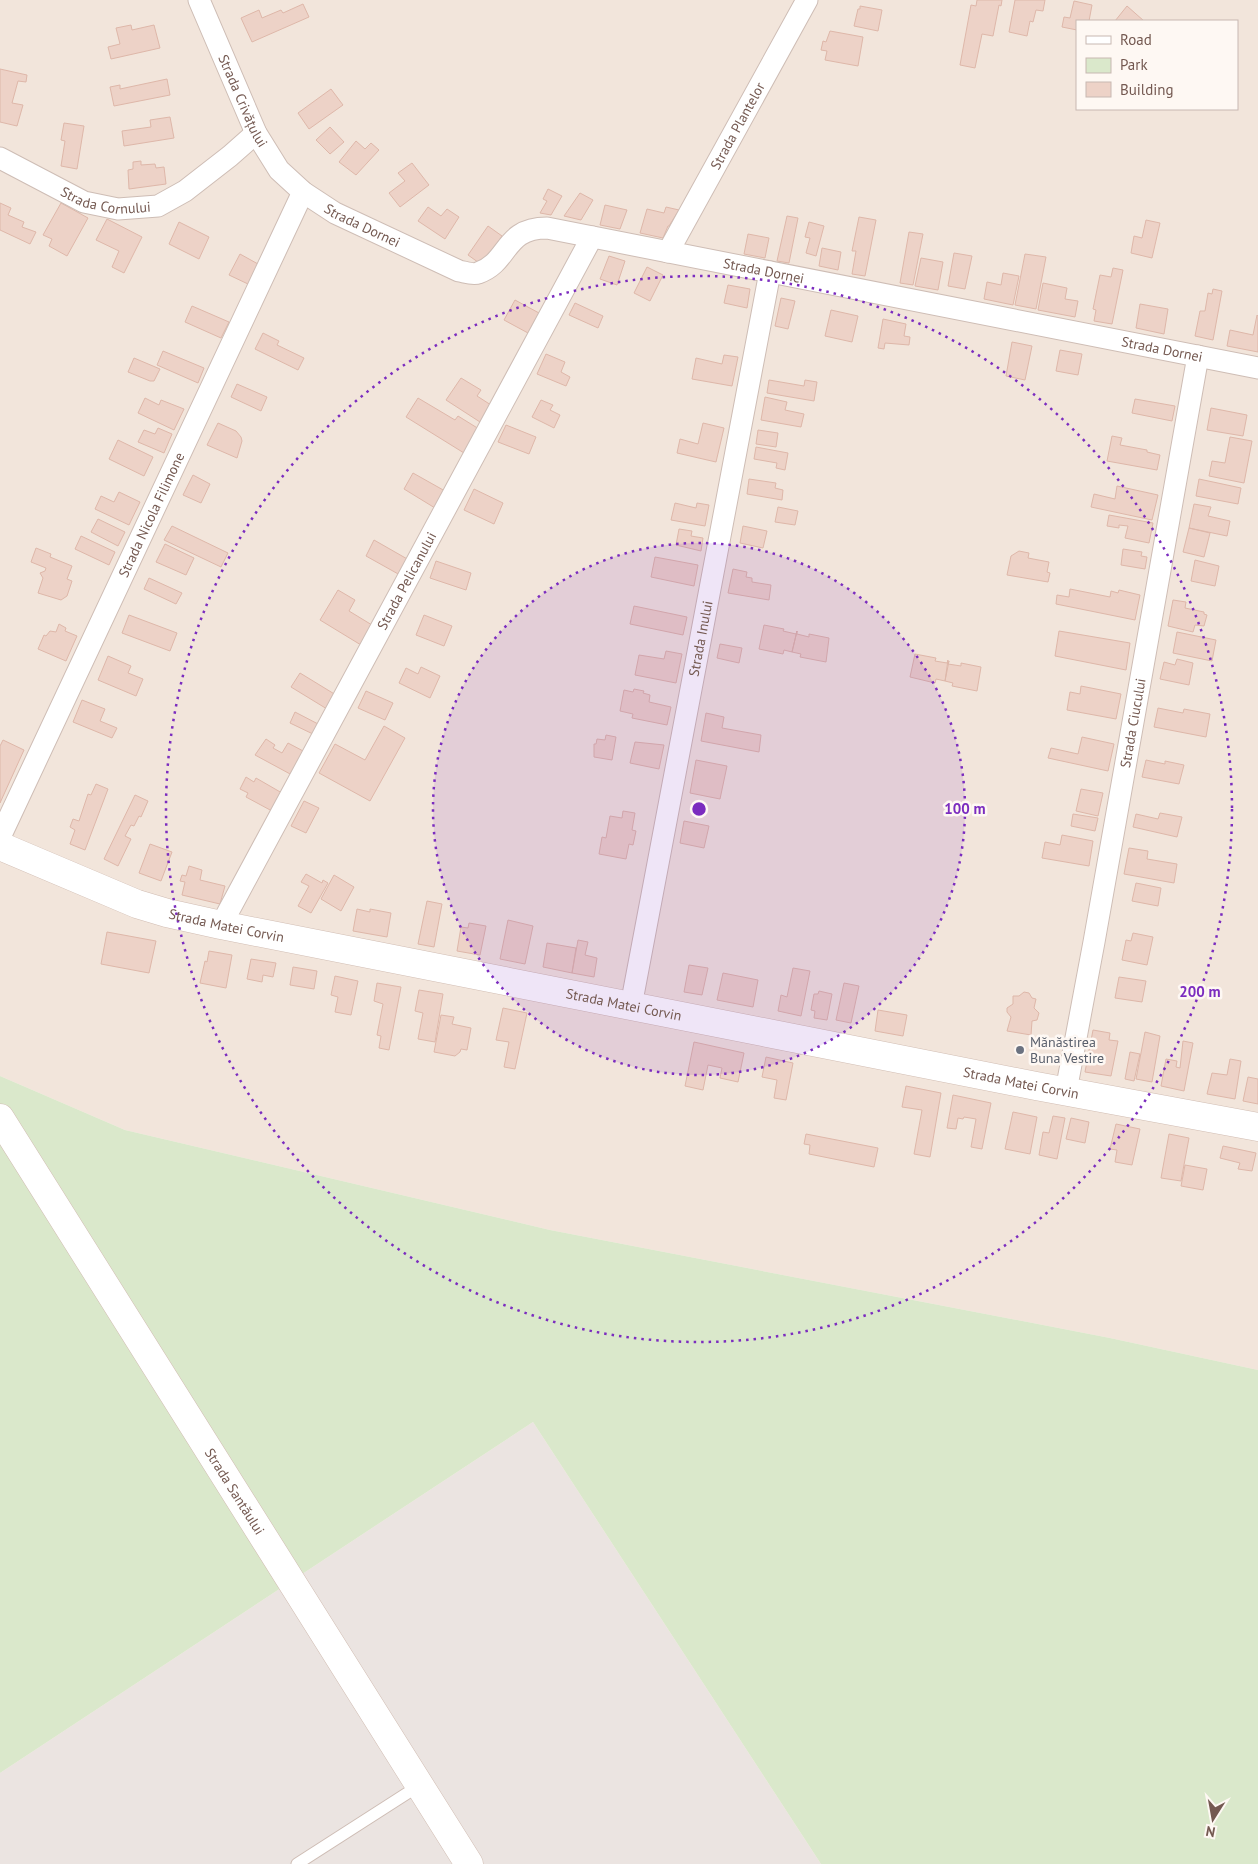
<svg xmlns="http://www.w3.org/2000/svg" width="1258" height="1864" font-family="'PT Sans',sans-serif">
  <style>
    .residential { fill: #f2e5db; fill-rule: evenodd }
    .industrial { fill: #ebe4e1 }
    .green { fill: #dae8cb }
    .building { fill: #edd2c7; stroke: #deb7a9 }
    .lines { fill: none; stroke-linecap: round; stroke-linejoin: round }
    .lane-casing { stroke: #cebdb5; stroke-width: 13 }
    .street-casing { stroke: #cebdb5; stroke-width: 23 }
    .secondary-casing { stroke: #d1bdb3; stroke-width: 29 }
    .lane { stroke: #fff; stroke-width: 11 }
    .street { stroke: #fff; stroke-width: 21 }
    .secondary { stroke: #fff; stroke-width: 28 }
    .ring { fill: none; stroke: #7b2cbf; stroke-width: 2.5; stroke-dasharray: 2.5 5 }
    .worship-dot { fill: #6b7280; stroke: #fef8f3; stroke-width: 2 }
    .labels { text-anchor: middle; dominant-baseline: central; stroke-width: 5; stroke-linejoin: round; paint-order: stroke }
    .street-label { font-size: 14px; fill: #745951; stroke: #fef8f3 }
    .worship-label { font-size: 14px; fill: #5b616d; stroke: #fef8f3; text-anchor: start }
    .centre { fill: #7b2cbf; stroke: #fef8f3; stroke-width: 2.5 }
    .ring-label { font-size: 15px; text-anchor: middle; font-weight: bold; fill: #7b2cbf; stroke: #fef8f3; stroke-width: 5; stroke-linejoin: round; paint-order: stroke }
  </style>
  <rect width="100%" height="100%" fill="#fbf3ec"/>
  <path class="residential" d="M0,0H1258V1370L1110,1338L550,1230L125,1130L0,1076ZM1077,21H1237V109H1077Z"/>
  <path class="industrial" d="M533,1422L821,1864H0V1773Z"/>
  <path class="green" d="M0,1076L125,1130L550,1230L1110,1338L1258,1370V1864H821L533,1422L0,1773Z"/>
  <path class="building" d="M977,0H1002L1001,6L999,5L993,36L982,34L975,68L960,65L971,5L976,6Z
    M1015,0H1045L1043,11L1036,10L1033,22L1030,21L1027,36L1009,32Z
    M1074,1L1092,5L1089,21H1077V30L1062,27L1064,17L1070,18Z
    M303,4L309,17L252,42L241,18L259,10L262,18L281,10L283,13Z
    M860,6L882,10L878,31L854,26L858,9H860Z
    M1127,6L1144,21H1115Z
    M131,25L132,30L154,25L160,48L111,59L108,47L120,44L116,28Z
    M830,31L863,37L858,66L825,60L827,51L821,50L823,41L826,42Z
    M0,69L27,75L26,82L18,81L12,103L23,105L17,126L0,122Z
    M167,79L170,95L114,106L110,87L120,85V89Z
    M331,89L343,105L309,129L298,113Z
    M170,117L174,138L124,146L122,131L151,127L150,120Z
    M64,123L84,126L77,169L61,166L65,141L61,140Z
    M330,127L344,142L330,154L316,140Z
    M356,141L365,149L371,143L379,150L356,175L339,162Z
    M141,161V165L155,164L156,168L164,167L166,184L129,189L128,170L133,169V162Z
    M412,163L429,185L400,207L389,193L405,181L398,173Z
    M548,189L562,196L551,215L540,213L547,201L543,199Z
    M580,193L593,200L581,220L564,216Z
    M0,203L11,208L8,215L24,222L22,227L36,232L30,244L0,230Z
    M61,203L88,218L67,256L49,246L52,239L43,235Z
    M605,205L627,210L620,229L600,225Z
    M428,207L441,216L447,209L459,217L445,239L418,221Z
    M666,207L679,210L669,226H668L663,238L640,233L647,209L664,213Z
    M787,216L798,218L789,263L777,261Z
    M859,217L876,220L865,276L852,274L856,251H852Z
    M107,219L142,237L124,273L112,267L119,251L96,240Z
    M1146,220L1160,223L1152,258L1131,253L1134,236L1142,238Z
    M179,222L209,237L199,259L169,244Z
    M809,222L824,226L816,256L806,253L810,238L805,237Z
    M488,226L502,236L482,265L468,255Z
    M909,232L923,234L913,285L900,283Z
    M748,234L769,238L765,258L744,254Z
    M822,248L841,252L838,270L819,266Z
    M954,253L972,256L965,289L948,286Z
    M240,254L258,264L248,284L229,275Z
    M1025,254L1046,257L1036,309L1015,305Z
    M609,256L625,261L617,285L600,279Z
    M921,258L943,262L938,290L915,286Z
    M647,267L663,275L650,301L634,293Z
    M1113,268L1123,270L1112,324L1094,321L1096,310L1093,309L1100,275L1111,277Z
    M1003,273L1019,276L1013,305L984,299L987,282L1001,285Z
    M1043,283L1067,288L1065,299L1078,301L1075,317L1038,310Z
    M728,285L750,289L747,308L724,303Z
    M1213,289L1222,291L1213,340L1195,336L1200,311H1205L1208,293L1212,294Z
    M781,298L795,301L788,329L775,326Z
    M515,300L539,313L528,333L504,320Z
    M575,303L603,316L598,328L569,315Z
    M1140,304L1168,309L1164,334L1136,328Z
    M192,306L229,322L221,338L185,322Z
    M831,310L858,316L852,342L825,336Z
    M1257,315L1258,316V352L1227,346L1230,330L1253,335Z
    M883,319L906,324L904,336L910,337L909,345L885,343L884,349L878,348Z
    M263,333L279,341L277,345L304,358L298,370L255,349Z
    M1012,342L1032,346L1025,380L1006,376Z
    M1060,350L1082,354L1078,375L1056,371Z
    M163,351L204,368L198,383L157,365Z
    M546,354L565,362L561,372L570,377L566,386L537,374Z
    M724,355L738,357L732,386L692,379L696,358L722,364Z
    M134,358L160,369L154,381H150L128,372Z
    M461,378L481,390L477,396L491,405L480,422L446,400Z
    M769,380L804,386L805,380L817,382L814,401L767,393Z
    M237,384L267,397L261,411L231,397Z
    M765,397L787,402L785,410L804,414L801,427L761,420Z
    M145,398L159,405L161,400L184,409L174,430L138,413Z
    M418,398L455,420L458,416L479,429L464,453L406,417Z
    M1135,399L1175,406L1172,421L1132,413Z
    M541,400L553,405L550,410L560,415L554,428L532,417Z
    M1211,408L1247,415L1243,436L1207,430Z
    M218,423L236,431L241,437L242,441L237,458L207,445Z
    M703,423L724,428L716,462L677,453L680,439L698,444Z
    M506,425L536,437L529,454L498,442Z
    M158,428L172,434L164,453L138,442L144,430L155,434Z
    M758,430L778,433L776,447L756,444Z
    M1112,436L1122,438L1120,445L1147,450V452L1160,455L1157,470L1107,461Z
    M1230,437L1252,441L1244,483L1209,476L1212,461L1225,463Z
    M118,440L153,457L144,476L109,459Z
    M756,447L788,453L785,470L776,468L777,463L754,459Z
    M413,473L445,491L435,508L404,489Z
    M193,475L210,484L201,503L183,495Z
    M749,479L776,483L775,488L783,490L782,500L747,494Z
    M1199,479L1241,488L1238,504L1196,496Z
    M1117,486L1158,495L1152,520L1091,507L1094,494L1115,499Z
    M474,489L503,503L494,524L464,510Z
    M119,492L140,502L129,525L95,509L101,496L114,502Z
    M675,503L696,508L697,503L709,505L705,526L671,520Z
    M1194,504L1211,507L1208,516L1230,521L1227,536L1189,528Z
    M778,507L798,511L795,525L775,522Z
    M1109,515L1153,523L1149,543L1125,538L1128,526L1119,525V528L1107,526Z
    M98,519L125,532L118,546L91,532Z
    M172,526L228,553L221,567L164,540Z
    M743,526L767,531L763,548L740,543Z
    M1189,528L1210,533L1204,557L1183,552Z
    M679,529L692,531L691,536L703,538L701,551L676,545Z
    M81,536L115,552L109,565L75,549Z
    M374,540L409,560L400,575L366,556Z
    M165,544L194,558L186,575L156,562Z
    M36,548L51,554L50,557L72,566L67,579L72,581L67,596L61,600L38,593L43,578L40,573L45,571L46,568L31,562Z
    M1123,549L1142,552L1141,556L1147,557L1145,569L1121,565Z
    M1019,551L1029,553L1028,558L1049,562L1047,572L1050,573L1048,582L1007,575L1011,556Z
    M655,557L698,565L694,586L651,577Z
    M1195,560L1219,566L1215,586L1191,581Z
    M436,561L471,573L466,590L430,578Z
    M733,569L747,572L746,577L752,578V582L771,585L769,600L728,593Z
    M149,578L182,593L176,604L144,589Z
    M1070,589L1110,597L1111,591L1118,593L1119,590L1140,595L1135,620L1056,604L1057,595L1069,597Z
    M338,590L355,600L349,611L372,625L361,645L320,620Z
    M1173,600L1186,602L1185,608L1204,612V614L1207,615L1204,626L1195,625L1193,632L1168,626Z
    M634,606L687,617L683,635L630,624Z
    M129,615L177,633L170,651L122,633Z
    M424,615L452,626L444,646L416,635Z
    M59,624L66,628L65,631L77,636L66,661L38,649L44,635L46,636L50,631L56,632Z
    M764,625L784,629L783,631L796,634L797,631L792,652L784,650L783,654L759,649Z
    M797,631V634L809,637V634L829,638L826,662L800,657L801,654L792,652Z
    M1059,631L1130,643L1126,670L1055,656Z
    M1177,632L1216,640L1212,661L1173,653Z
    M720,644L742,648L739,663L717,658Z
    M666,651L682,654L676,683L635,675L639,655L664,659Z
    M915,654L936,658L935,661L947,663L948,660L945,681L936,679L935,683L910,677Z
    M108,656L131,666L128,673L143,679L136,696L98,680Z
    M1177,659L1193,663L1189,685L1160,679L1164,662L1175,665Z
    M949,661L948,664L961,666V663L981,667L977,691L952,686L953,683L945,681Z
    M421,667L440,676L430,698L399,683L406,668L418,674Z
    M300,673L336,695L327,709L291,687Z
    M1081,686L1121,694L1116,719L1067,710L1070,692L1080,694Z
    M634,689L644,691L643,693L650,695L649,702L671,707L667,725L632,718L633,714L620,711L624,690L633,692Z
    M366,691L393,703L385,720L358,708Z
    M82,700L105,709L100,721L117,728L112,738L73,722Z
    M1158,708L1183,713L1184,709L1210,714L1206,737L1154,727Z
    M295,712L320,725L315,735L290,723Z
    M706,713L724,717L722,728L761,735L759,752L701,741Z
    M384,726L405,738L370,801L319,773L335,744L365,760Z
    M606,735L616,737L612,760L594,757V744H596L597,739L605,740Z
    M1082,737L1114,744L1108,771L1048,758L1051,748L1078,754Z
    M266,739L275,745L273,748L282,753L288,743L305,752L292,775L255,755Z
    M3,740L24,750L0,803V746Z
    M635,742L664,745L659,769L630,763Z
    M696,760L727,766L720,799L690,793Z
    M1146,760L1165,764V761L1184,765L1179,784L1142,777Z
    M246,777L254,782L256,778L282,793L272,811L246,797L248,793L240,789Z
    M96,784L108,789L85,850L70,844L75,830L70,827L73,819L79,821L88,794L91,795Z
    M1081,789L1103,793L1098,816L1076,811Z
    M135,795L148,801L141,817L139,816L134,826L131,825L125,836L131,839L118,866L104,859Z
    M304,801L319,808L306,833L291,826Z
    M623,811L635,813L632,830L636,831L633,845L629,844L626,859L599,854L602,837L606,838L610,816L622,818Z
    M1160,813L1182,817L1177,837L1133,827L1136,814L1158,819Z
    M1073,814L1098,818L1095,831L1071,826Z
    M684,821L709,826L704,848L680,843Z
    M1062,835L1093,841L1089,866L1042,858L1045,842L1060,845Z
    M150,844L172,852L161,881L139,873Z
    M1129,848L1148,851L1147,859L1177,864L1174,883L1124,874Z
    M189,866L202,870L200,880L225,886L220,904L182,895L185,882L180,881L182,875L186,876Z
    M306,874L322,883L323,880L328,883L311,913L298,906L309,886L301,882Z
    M334,875L354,887L341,911L321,899Z
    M1136,883L1161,888L1158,906L1132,901Z
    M427,901L442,904L434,947L418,944Z
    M357,909L370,912V909L391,913L387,937L353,931Z
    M508,920L533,926L525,964L500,959Z
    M469,923L486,926L480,955L457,951L461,927L468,928Z
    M107,932L156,941L149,973L101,964Z
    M1133,933L1153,937L1147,965L1122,960L1126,940L1131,941Z
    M578,940L588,942L585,955L597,958L594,977L572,973Z
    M547,943L576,948L572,973L543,967Z
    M209,951L232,955L226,988L200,983L205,961L207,962Z
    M251,959L276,963L273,977L263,975L262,982L247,979Z
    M689,965L708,968L702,995L684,992Z
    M293,967L317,971L314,989L290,985Z
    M793,968L810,971L801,1016L778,1011L781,995L787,997Z
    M723,973L758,980L753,1007L717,1000Z
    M335,976L358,981L351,1015L335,1012L338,997L331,995Z
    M1119,977L1146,981L1142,1002L1115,998Z
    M377,983L401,987L389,1050L379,1048L381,1036L377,1035L383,1004L374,1001Z
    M844,983L859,986L851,1023L836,1020Z
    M419,990L443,994L435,1042L418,1039L423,1013L415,1011Z
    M819,991L832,994L827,1020L814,1018L815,1011L811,1010L814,994H818Z
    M1024,992L1029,993L1032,998L1036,999L1034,1008L1039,1013L1037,1020L1032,1021L1031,1035L1007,1031L1011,1017L1007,1012V1008L1013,1004V996H1019Z
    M503,1008L527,1013L515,1069L504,1067L509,1042L496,1040Z
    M878,1010L907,1015L903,1036L875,1031Z
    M441,1015L454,1017L452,1024L471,1028L467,1050L461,1049L460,1052L455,1056L434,1052Z
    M1093,1030L1110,1033L1109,1040L1118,1041L1111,1076L1085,1072Z
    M1145,1032L1160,1036L1152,1082L1136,1079Z
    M1183,1041L1193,1043L1184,1091L1161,1086L1166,1059L1177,1061L1176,1067L1180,1068Z
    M694,1042L744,1053L738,1082L720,1078L722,1068L708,1065L703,1090L685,1086Z
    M1130,1052L1140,1054L1134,1081L1125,1079Z
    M766,1057L793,1063L786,1100L774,1098L777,1080L762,1077Z
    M1230,1059L1241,1061L1235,1099L1207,1094L1212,1073L1227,1075Z
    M1248,1077L1258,1079V1104L1243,1101Z
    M906,1086L941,1093L930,1157L914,1154L922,1110L902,1107Z
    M953,1095L991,1103L982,1149L971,1147L976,1119L964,1117L963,1119L958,1118L956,1129L947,1128Z
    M1013,1112L1037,1117L1030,1154L1005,1149Z
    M1053,1116L1065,1118L1057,1159L1039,1155L1043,1132L1049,1133Z
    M1071,1118L1089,1122L1085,1143L1066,1139Z
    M1116,1124L1140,1129L1132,1165L1115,1162L1117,1150L1110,1149Z
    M806,1134L878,1148L874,1167L809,1154L810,1145L804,1144Z
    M1169,1134L1189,1138L1181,1181L1161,1178Z
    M1223,1146L1256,1153L1252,1171L1238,1169L1240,1163L1220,1158Z
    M1185,1165L1207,1169L1203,1190L1181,1186Z"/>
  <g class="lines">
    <g class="lane-casing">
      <path id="lane" d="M297,1864L420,1785"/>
    </g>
    <g class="street-casing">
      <g id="street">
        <path id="s1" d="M199,0L256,133L279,170L303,192L335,213L459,271C465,272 473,275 478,273C510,262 503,228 547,228L1258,368"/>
        <path id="s2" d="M0,158L84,202L118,209L158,206L185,191L230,156L256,133"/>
        <path id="s3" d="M668,252L807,0"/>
        <path id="s4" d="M0,837L303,192"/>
        <path id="s5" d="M221,925L592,237"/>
        <path id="s6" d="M631,1006L770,272"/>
        <path id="s7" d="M1066,1091L1094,942L1198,356"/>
      </g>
    </g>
    <g class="secondary-casing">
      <g id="secondary">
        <path id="s8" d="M0,846L137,904L167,913L221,925L1036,1086L1258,1127"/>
        <path id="s9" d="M0,1118L469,1864"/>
      </g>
    </g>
    <use href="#lane" class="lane"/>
    <use href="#street" class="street"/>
    <use href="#secondary" class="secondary"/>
  </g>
  <circle cx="699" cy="809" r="266" fill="#7b2cbf" fill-opacity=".12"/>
  <g class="ring">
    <circle cx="699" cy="809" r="266"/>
    <circle cx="699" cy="809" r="533"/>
  </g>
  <circle class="worship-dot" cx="1020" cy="1050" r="5"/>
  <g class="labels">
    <g class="street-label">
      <text stroke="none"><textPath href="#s1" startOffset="110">Strada Crivățului</textPath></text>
      <text stroke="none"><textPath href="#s3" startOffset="144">Strada Plantelor</textPath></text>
      <text stroke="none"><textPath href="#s2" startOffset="116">Strada Cornului</textPath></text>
      <text stroke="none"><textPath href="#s1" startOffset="289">Strada Dornei</textPath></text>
      <text stroke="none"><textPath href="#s1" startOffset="722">Strada Dornei</textPath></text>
      <text stroke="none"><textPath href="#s1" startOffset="1128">Strada Dornei</textPath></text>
      <text stroke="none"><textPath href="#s4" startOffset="356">Strada Nicola Filimone</textPath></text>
      <text stroke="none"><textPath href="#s5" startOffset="391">Strada Pelicanului</textPath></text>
      <text stroke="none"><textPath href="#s6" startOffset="374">Strada Inului</textPath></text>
      <text stroke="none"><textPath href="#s7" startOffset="374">Strada Ciucului</textPath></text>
      <text stroke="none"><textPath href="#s8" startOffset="241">Strada Matei Corvin</textPath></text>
      <text stroke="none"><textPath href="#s8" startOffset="646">Strada Matei Corvin</textPath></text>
      <text stroke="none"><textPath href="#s8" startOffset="1051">Strada Matei Corvin</textPath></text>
      <text stroke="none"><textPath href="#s9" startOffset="441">Strada Santăului</textPath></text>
    </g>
    <g class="worship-label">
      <text x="1030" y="1042">Mănăstirea<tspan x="1030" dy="16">Buna Vestire</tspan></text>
    </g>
  </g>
  <circle cx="699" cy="809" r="8" class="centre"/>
  <g class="ring-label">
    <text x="965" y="814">100 m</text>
    <text x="1200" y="997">200 m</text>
  </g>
  <rect x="1076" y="20" width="162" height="90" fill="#fef8f3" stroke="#c7b8b2"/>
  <rect x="1086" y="36" width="25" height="8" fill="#ffffff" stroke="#c7b8b2"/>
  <text x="1120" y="45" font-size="15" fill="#745951">Road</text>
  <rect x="1086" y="58" width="25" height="15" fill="#dae8cb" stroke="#c7b8b2"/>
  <text x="1120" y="70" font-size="15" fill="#745951">Park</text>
  <rect x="1086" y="82" width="25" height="15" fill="#edd2c7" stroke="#c7b8b2"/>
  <text x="1120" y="95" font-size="15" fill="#745951">Building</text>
  <g transform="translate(1213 1819) rotate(191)" stroke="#fef8f3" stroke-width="4" paint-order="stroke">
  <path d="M0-4L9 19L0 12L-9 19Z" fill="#745951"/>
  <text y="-8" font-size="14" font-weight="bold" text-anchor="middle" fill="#745951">N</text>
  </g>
</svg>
